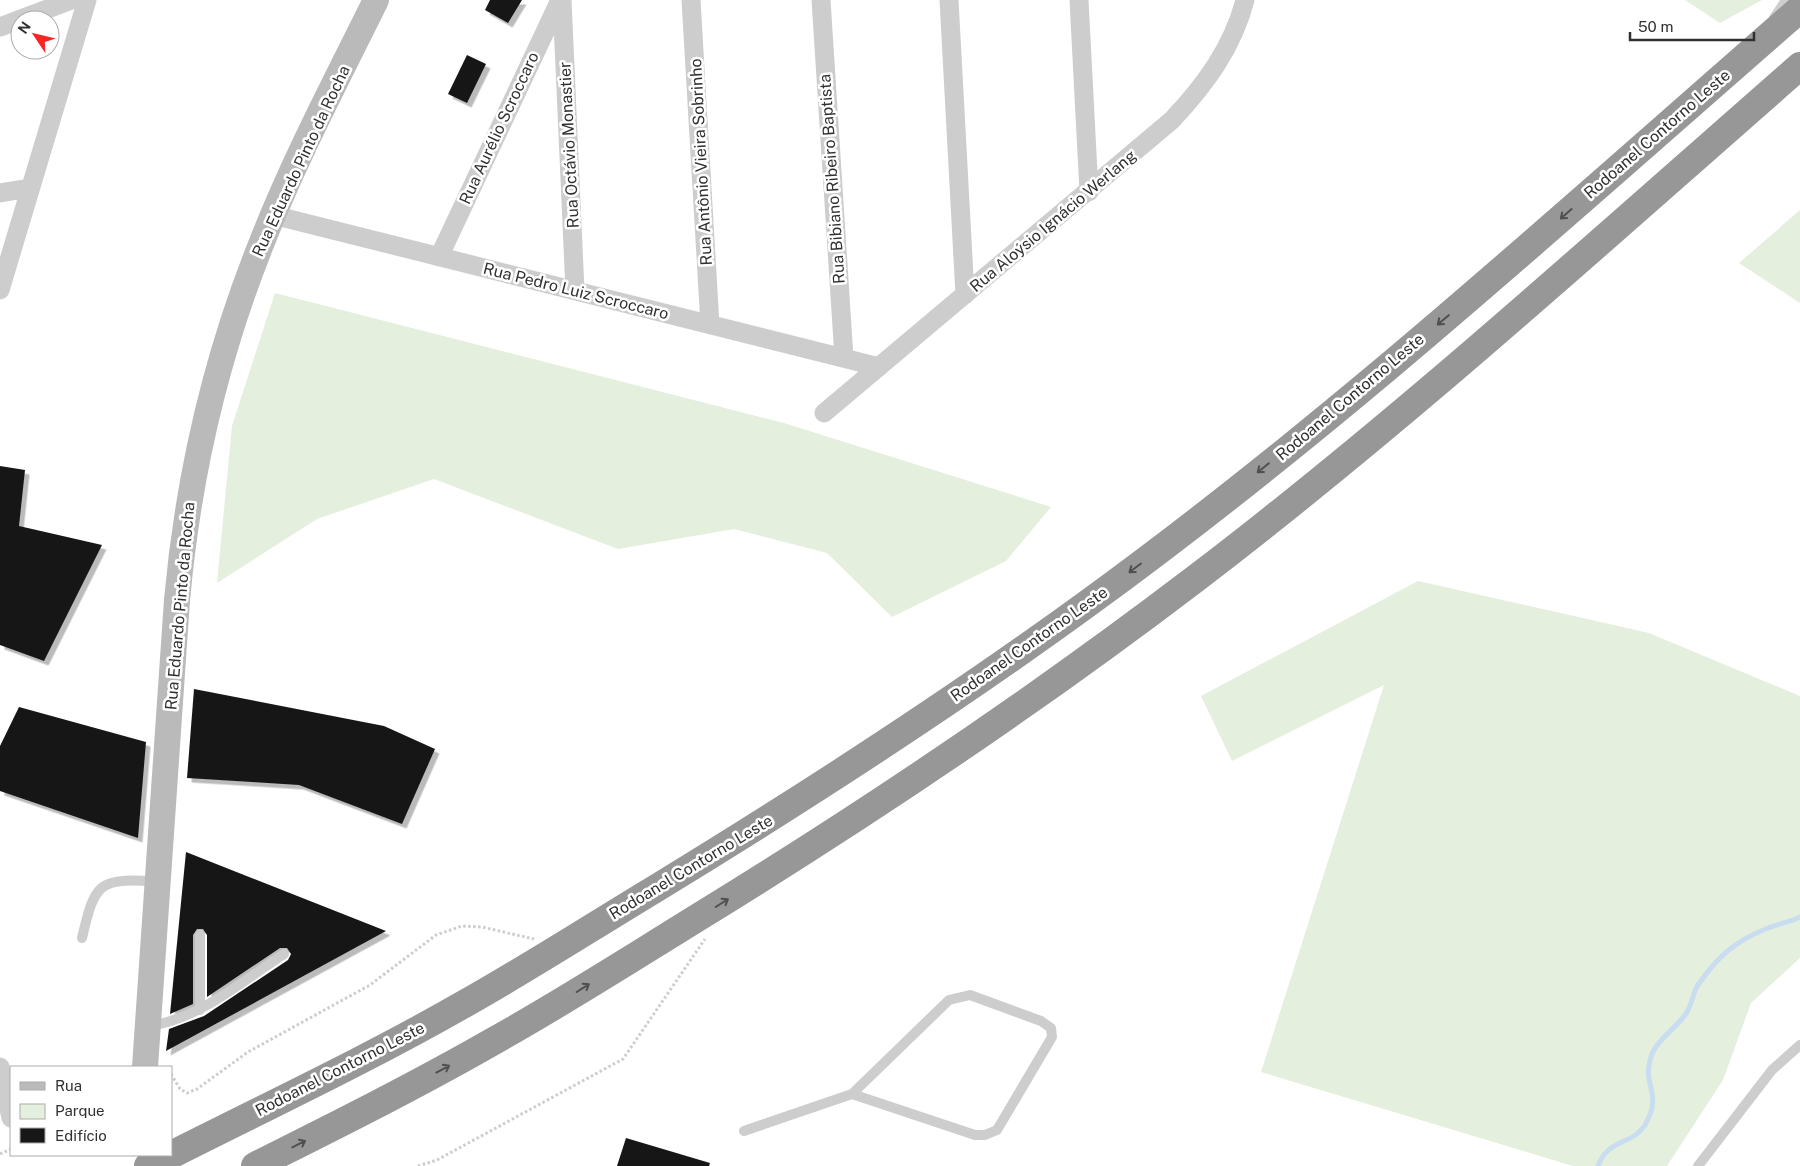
<svg xmlns="http://www.w3.org/2000/svg" width="1800" height="1166" font-family="'Public Sans',sans-serif">
  <style>
    .green { fill: #e5efdd }
    .lines { fill: none; stroke-linecap: round; stroke-linejoin: round }
    .stream { stroke: #c8ddf0; stroke-width: 5 }
    .building { fill: #171717; filter: url(#shadow) }
    .path { stroke: #cdcdcd; stroke-width: 3; stroke-dasharray: 2.5 2.5; stroke-linecap: butt }
    .lane { stroke: #cdcdcd; stroke-width: 10 }
    .street { stroke: #cdcdcd; stroke-width: 19 }
    .secondary { stroke: #bababa; stroke-width: 26 }
    .highway { stroke: #979797; stroke-width: 28 }
    .highway-bridge { stroke: #979797; stroke-width: 28 }
    .oneway { stroke: #4f4f4f }
    .labels { text-anchor: middle; dominant-baseline: central; stroke-width: 5; stroke-linejoin: round; paint-order: stroke }
    .street-label { font-size: 16px; fill: #303030; stroke: #fff }
  </style>
  <defs>
    <filter id="shadow"><feDropShadow dx="4.5" dy="4.5" stdDeviation="0" flood-color="#0004"/></filter>
  </defs>
  <rect width="100%" height="100%" fill="#fff"/>
  <path class="green" d="M1685,0H1762L1720,23Z
    M1800,210V303L1739,263Z
    M275,293L784,423L1051,507L1006,561L892,617L827,553L734,529L618,549L434,479L317,519L217,583L232,426Z
    M1418,581L1649,633L1800,696V958L1751,1003L1723,1080L1667,1166H1573L1261,1072L1384,685L1232,761L1201,696Z"/>
  <g class="lines">
    <path class="stream" d="M1598,1166C1608,1138 1633,1145 1645,1125C1663,1093 1643,1088 1650,1060C1654,1042 1674,1030 1685,1015C1692,1006 1692,994 1698,985C1718,956 1735,941 1768,928C1778,924 1790,922 1800,917"/>
  </g>
  <path class="building" d="M490,0H522L508,23L485,10Z
    M467,55L486,64L467,103L448,94Z
    M0,466L25,470L19,526L102,545L44,661L0,645Z
    M194,689L384,726L435,749L402,824L299,785L187,778Z
    M19,707L146,742L138,838L0,791V746Z
    M186,852L386,931L166,1051L169,1029L204,1016L288,960L291,954L287,948H280L207,997V935L203,929H197L193,935V1004L170,1014Z
    M626,1138L710,1163L709,1166H617Z"/>
  <g class="lines">
    <path class="path" d="M171,1074L180,1089L187,1093L197,1089L248,1052L370,985L436,935L462,926L482,927L534,939
      M0,1154L11,1149
      M418,1166L437,1160L623,1059L705,939"/>
    <path class="lane" d="M1774,18L1786,0
      M200,935V1010
      M82,938C95,883 98,877 157,882
      M149,1026C200,1019 242,981 284,954
      M744,1131L852,1094L975,1135H985L997,1130L1052,1037L1051,1028L1041,1021L970,995L949,1000L852,1094
      M1698,1166L1772,1070L1800,1045"/>
    <path class="street" d="M562,0L575,291
      M691,0L710,325
      M821,0L844,358
      M949,0L965,295
      M1079,0L1089,192
      M0,27L71,0
      M0,193L30,188
      M273,215L879,367
      M439,257L560,0
      M0,290L87,0
      M824,413L1172,120C1205,85 1233,47 1245,0
      M0,1067L11,1118"/>
    <path class="secondary" d="M145,1067L177,600C188,478 215,360 260,247C293,162 336,81 376,0"/>
    <path class="highway" d="M171,1155C270,1105 370,1058 466,1003C530,967 592,927 655,889C804,798 950,704 1091,601C1340,420 1568,211 1800,9
      M255,1166C335,1126 415,1086 492,1042C562,1003 629,960 697,918C868,813 1035,701 1195,579C1405,419 1601,240 1800,66"/>
    <path class="highway-bridge" d="M148,1166L166,1157"/>
  </g>
  <defs><path id="oneway-shaft" d="M-6 0H5M1.5-3L5.5 0L1.5 3" fill="none" stroke-width="1.6" stroke-linecap="round" stroke-linejoin="round" transform="scale(1.25)"/></defs>
  <g class="oneway">
    <use href="#oneway-shaft" transform="translate(1566 214) rotate(139)"/>
    <use href="#oneway-shaft" transform="translate(1443 320) rotate(140)"/>
    <use href="#oneway-shaft" transform="translate(1263 468) rotate(141)"/>
    <use href="#oneway-shaft" transform="translate(1135 568) rotate(143)"/>
    <use href="#oneway-shaft" transform="translate(722 903) rotate(-32)"/>
    <use href="#oneway-shaft" transform="translate(583 988) rotate(-32)"/>
    <use href="#oneway-shaft" transform="translate(443 1069) rotate(-28)"/>
    <use href="#oneway-shaft" transform="translate(299 1144) rotate(-27)"/>
  </g>
  <g class="labels">
    <g class="street-label">
      <text transform="translate(499 128) rotate(-65)">Rua Aurélio Scroccaro</text>
      <text transform="translate(1657 134) rotate(-41)">Rodoanel Contorno Leste</text>
      <text transform="translate(569 145) rotate(-93)">Rua Octávio Monastier</text>
      <text transform="translate(301 161) rotate(-65)">Rua Eduardo Pinto da Rocha</text>
      <text transform="translate(701 162) rotate(-93)">Rua Antônio Vieira Sobrinho</text>
      <text transform="translate(832 179) rotate(-94)">Rua Bibiano Ribeiro Baptista</text>
      <text transform="translate(1053 221) rotate(-40)">Rua Aloýsio Ignácio Werlang</text>
      <text transform="translate(576 291) rotate(14)">Rua Pedro Luiz Scroccaro</text>
      <text transform="translate(1350 397) rotate(-40)">Rodoanel Contorno Leste</text>
      <text transform="translate(180 606) rotate(-85)">Rua Eduardo Pinto da Rocha</text>
      <text transform="translate(1029 644) rotate(-35)">Rodoanel Contorno Leste</text>
      <text transform="translate(691 867) rotate(-31)">Rodoanel Contorno Leste</text>
      <text transform="translate(340 1069) rotate(-27)">Rodoanel Contorno Leste</text>
    </g>
  </g>
  <rect x="10" y="1066" width="162" height="90" fill="#ffffff" stroke="#acacac"/>
  <rect x="20" y="1082" width="25" height="8" fill="#bababa" stroke="#acacac"/>
  <text x="55" y="1091" font-size="15" fill="#303030">Rua</text>
  <rect x="20" y="1104" width="25" height="15" fill="#e5efdd" stroke="#acacac"/>
  <text x="55" y="1116" font-size="15" fill="#303030">Parque</text>
  <rect x="20" y="1128" width="25" height="15" fill="#171717" stroke="#acacac"/>
  <text x="55" y="1141" font-size="15" fill="#303030">Edifício</text>
  <g transform="translate(35 35) rotate(305)"><circle r="24" fill="#ffffff" stroke="#acacac"/>
  <path d="M0-4L9 19L0 12L-9 19Z" fill="#f62723"/>
  <text y="-8" font-size="14" font-weight="bold" text-anchor="middle" fill="#303030">N</text>
  </g>
  <path d="M1630 32v8h124v-8" fill="none" stroke="#303030" stroke-width="2.5"/>
  <text x="1638" y="32" font-size="15" fill="#303030" stroke="#ffffff" stroke-width="4" paint-order="stroke">50 m</text>
</svg>
